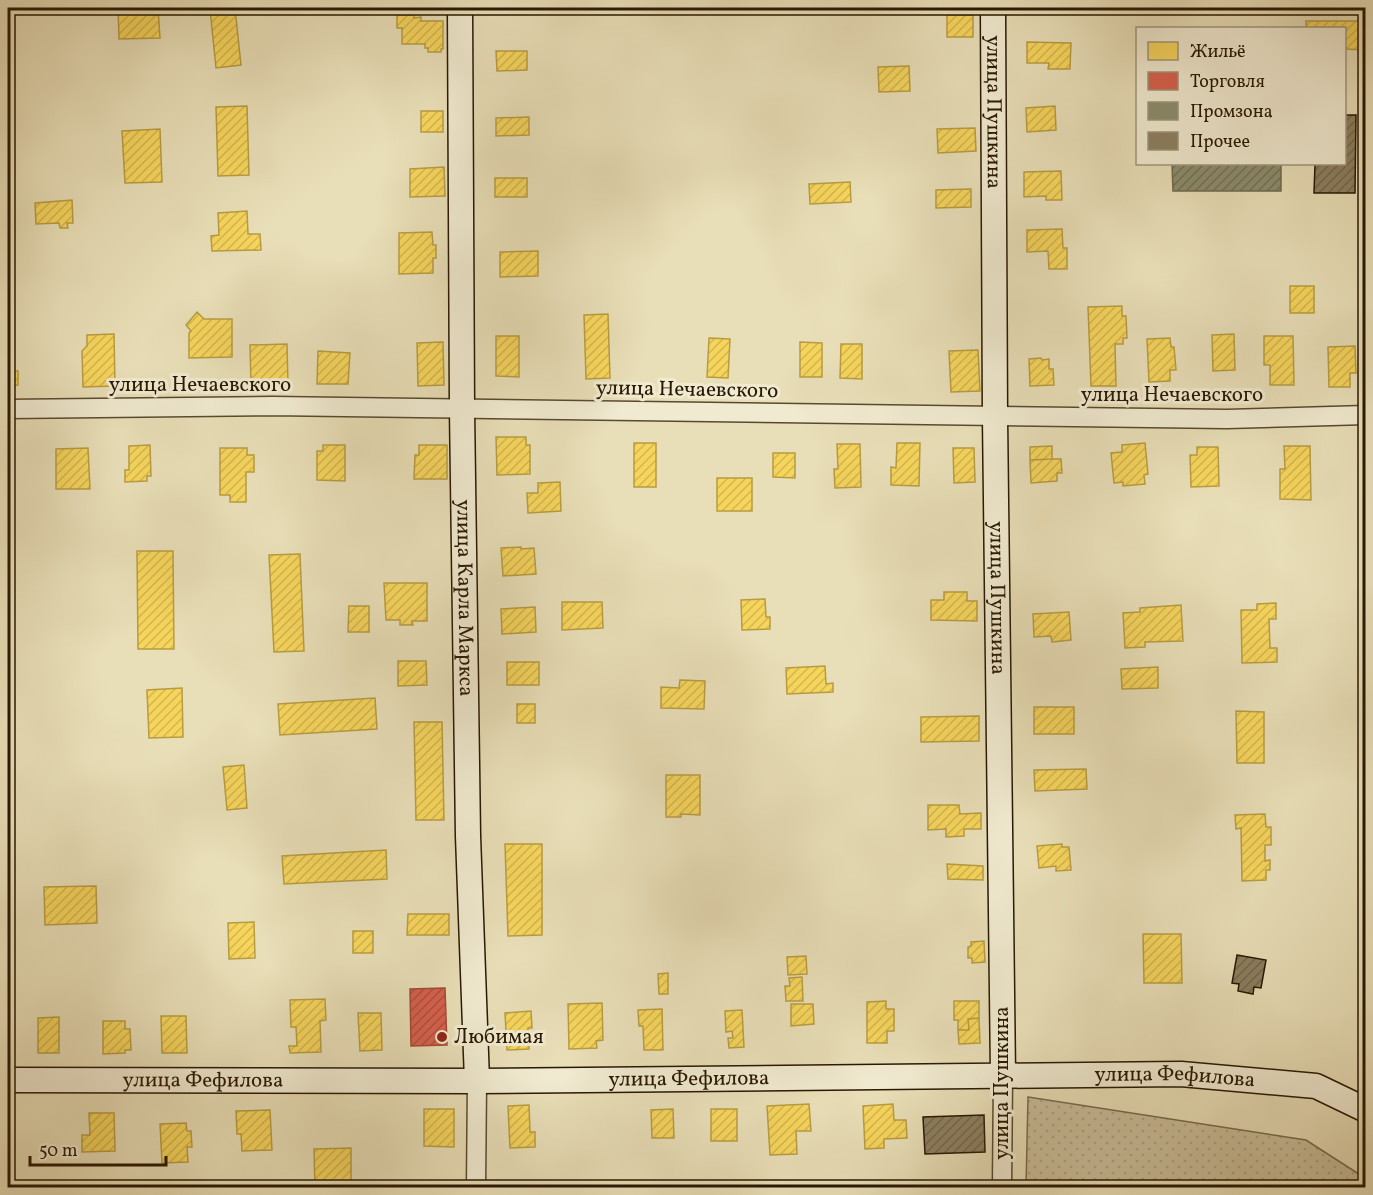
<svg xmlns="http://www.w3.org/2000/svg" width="1373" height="1195" font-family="Vollkorn,serif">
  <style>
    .park { fill: url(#park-dots); stroke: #786a4d; stroke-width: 1.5 }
    .homes { fill: url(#homes-hatch); stroke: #b89c41; stroke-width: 1.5 }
    .shops { fill: url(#shops-hatch); stroke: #a24a36; stroke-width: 1.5 }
    .industry { fill: url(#industry-hatch); stroke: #6e694e; stroke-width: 1.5 }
    .building { fill: url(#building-hatch); stroke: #291802; stroke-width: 1.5 }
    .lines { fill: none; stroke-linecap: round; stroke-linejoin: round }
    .minor-casing { stroke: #594a2f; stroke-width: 21 }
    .secondary-casing { stroke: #291802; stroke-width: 27 }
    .minor { stroke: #f0ead0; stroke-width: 18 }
    .secondary { stroke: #f0ead0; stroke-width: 24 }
    .poi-dot { fill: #8f2418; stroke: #f0ead0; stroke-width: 2 }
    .labels { text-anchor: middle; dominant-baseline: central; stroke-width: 6; stroke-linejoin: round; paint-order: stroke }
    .street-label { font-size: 21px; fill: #291802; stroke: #f0ead0 }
    .poi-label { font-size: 21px; fill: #291802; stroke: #f0ead0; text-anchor: start }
  </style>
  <defs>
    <pattern id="park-dots" width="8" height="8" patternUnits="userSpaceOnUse" patternTransform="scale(1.5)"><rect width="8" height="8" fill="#c8bc98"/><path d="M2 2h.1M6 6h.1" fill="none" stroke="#aca181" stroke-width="1.8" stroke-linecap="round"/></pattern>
    <pattern id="homes-hatch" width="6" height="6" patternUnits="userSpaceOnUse" patternTransform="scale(1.5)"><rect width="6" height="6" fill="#f6d55c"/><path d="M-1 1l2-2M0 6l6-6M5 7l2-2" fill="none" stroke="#d3b64e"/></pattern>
    <pattern id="shops-hatch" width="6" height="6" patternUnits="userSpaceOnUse" patternTransform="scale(1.5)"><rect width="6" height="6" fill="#d6604d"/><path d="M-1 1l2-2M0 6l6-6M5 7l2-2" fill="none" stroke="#ae4e3e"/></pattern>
    <pattern id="industry-hatch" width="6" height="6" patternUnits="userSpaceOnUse" patternTransform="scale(1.5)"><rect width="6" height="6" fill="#8c8c6e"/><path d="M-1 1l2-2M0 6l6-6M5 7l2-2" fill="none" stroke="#727158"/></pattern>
    <pattern id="building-hatch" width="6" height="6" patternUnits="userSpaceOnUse" patternTransform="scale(1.5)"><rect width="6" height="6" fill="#8c7f60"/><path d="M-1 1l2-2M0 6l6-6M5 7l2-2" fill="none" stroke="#72674d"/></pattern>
  </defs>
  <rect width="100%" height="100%" fill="#e8deb7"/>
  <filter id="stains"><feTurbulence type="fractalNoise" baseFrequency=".00333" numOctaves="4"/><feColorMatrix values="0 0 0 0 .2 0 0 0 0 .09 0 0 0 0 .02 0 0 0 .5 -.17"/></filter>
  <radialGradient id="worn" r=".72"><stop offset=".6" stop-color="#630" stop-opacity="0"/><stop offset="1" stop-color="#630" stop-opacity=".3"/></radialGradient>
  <path class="park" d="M1028,1097L1306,1140L1365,1178V1187H1026Z"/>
  <path class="homes" d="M118,8H158L160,38L119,39Z
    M235,8L241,65L216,68L210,9Z
    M397,15H414V18L421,17V21H443V49H441V52H428V48H425V44H402V28H397Z
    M947,15H973V37H947Z
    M1306,21H1366V50L1344,49V28H1306Z
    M1027,42L1071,43L1070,69H1048L1049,63H1027Z
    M496,51H527V70L497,71Z
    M909,66L910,91L879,92L878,67Z
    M247,106L249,175L218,176L216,107Z
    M1055,106L1056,130L1027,132L1026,108Z
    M421,111H443V132H421Z
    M529,117V135L496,136V118Z
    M975,128L976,151L938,153L937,129Z
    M160,129L162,182L125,183L122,131Z
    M444,167L445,196L410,197V169Z
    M1061,171L1062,200H1046V196L1024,197V172Z
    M495,178H527V197H495Z
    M850,182L851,202L810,204L809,184Z
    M971,189V207L936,208V190Z
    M72,200L73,223H67L68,228H60L59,223L36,224L35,203Z
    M247,211L248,234H260L261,250L212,251L211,236L219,235L218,213Z
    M1062,229L1063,248H1067V269H1049L1048,251L1027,252V230Z
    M432,232L433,245H436V258H433V273L399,274V233Z
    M538,251V276L500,277V252Z
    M1290,286H1314V313H1290Z
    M1122,306V316H1126L1127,338H1123V344H1115L1116,386H1091L1088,307Z
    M197,312L204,319H232V357L189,358V333L191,331L186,325Z
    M608,314L610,378L586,379L584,315Z
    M114,334L115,386L83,387L82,351L87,346V335Z
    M1234,334L1235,370L1213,371L1212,335Z
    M496,336H519V377L496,376Z
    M1264,336H1293L1294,385H1270V365H1264Z
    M709,338L730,339L728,378L707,377Z
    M1170,338L1171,347H1174L1176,370H1170V381L1149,382L1147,339Z
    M443,342L444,385L418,386L417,343Z
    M800,342L822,343V377H800Z
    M287,344L288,384L251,385L250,345Z
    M841,344H862V379L840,378Z
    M1355,346L1356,373H1350V387H1329L1328,347Z
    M978,350L980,391L951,392L949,351Z
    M318,351L350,353L348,384H317Z
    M1041,358L1042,360L1049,359V369H1053L1054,385L1030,386L1029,359Z
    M8,360L9,371H18V385L8,386Z
    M496,437H526V445H530V474L497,475Z
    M634,443H656V487H634Z
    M897,443H920L919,486L891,485V467L896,468Z
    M1145,443L1148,474L1144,475L1145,484L1123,486V482L1114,483L1111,453L1122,452V445Z
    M837,444H860L861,487L835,488L834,469H838Z
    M150,445L151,476H147V481L125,482V470H129V446Z
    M323,445H345V481L317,480V451H323Z
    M419,445H447V479H414L415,455H419Z
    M1052,446V459L1030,460V447Z
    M1284,446H1310L1311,500L1280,499V469H1285Z
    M1197,447H1218L1219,486L1191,487L1190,455H1197Z
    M88,448L90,489H56V449Z
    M220,448H247V455H254V472H246V502H230V495H220Z
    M953,448H974L975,482L954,483Z
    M773,453H795V478L773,477Z
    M1052,459H1061L1062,473H1057V481L1031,483L1030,460Z
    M717,478H752V511H717Z
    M560,482L561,511L528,513L527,493H538V483Z
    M521,547V549L534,548L536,574L503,576L501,548Z
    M137,551H173L174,649H138Z
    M300,554L304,651L274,652L269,555Z
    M384,583H427V621H412L413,625H400V620H386Z
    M944,592H967V601H977V621L931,620V600H944Z
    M765,599L766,617H770V629L742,630L741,600Z
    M562,602H602L603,628L562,630Z
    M1276,603V619H1269L1270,648H1277V662L1242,663L1241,610H1257V604Z
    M1181,605L1183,641L1145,642V647L1125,648L1123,613L1140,612V608Z
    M349,606H369V632H348Z
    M535,607L536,632L502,634L501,609Z
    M1069,612L1071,640L1052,642L1051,636L1034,637L1033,614Z
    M398,661H426L427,685L398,686Z
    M507,662H539V685H507Z
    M825,666L826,684L833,683V692L787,694L786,668Z
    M1158,667V688L1122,689L1121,669Z
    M680,680L705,681L704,709L661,708V687L679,688Z
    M182,688L183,737L149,738L147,690Z
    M375,698L377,729L280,735L278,704Z
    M517,704H535V723H517Z
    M1034,707H1074V734H1034Z
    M1236,711L1264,712V763H1237Z
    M979,716V741L921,742V717Z
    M414,722H442L444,820H416Z
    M244,765L247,808L227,810L223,767Z
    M1086,769L1087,789L1035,791L1034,770Z
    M666,775H700V815L681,814V817H666Z
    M928,805H959L960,814L981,813V829H964V836L946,837V829L928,830Z
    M1265,814L1266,827H1271V845H1265V861L1270,860V870H1266V880L1242,881L1241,828L1236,829L1235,815Z
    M505,844H542V935L508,936Z
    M1062,844V847H1069L1071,870L1056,871V866L1039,868L1037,846Z
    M386,850L387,879L284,884L282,856Z
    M947,864L983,866V880L948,879Z
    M96,886L97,923L45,925L44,887Z
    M408,914H449V935H407Z
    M254,922L255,958L229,959L228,923Z
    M353,931H373V953H353Z
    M1143,934H1181L1182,983H1144Z
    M984,941L985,962L972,963V958H968V947L971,946V942Z
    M806,956L807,974L788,975L787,957Z
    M668,973V994H659L658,974Z
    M802,977L803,1001H786L785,986H790L789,978Z
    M325,999L326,1020L320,1021L321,1052L290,1053L289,1046H297L296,1027H291L290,1000Z
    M886,1001V1009H894V1031H887V1043H867V1002Z
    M954,1001H979V1018L968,1019L969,1030H958V1020H954Z
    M602,1003L603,1040L596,1041L597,1048L569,1049L568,1004Z
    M791,1004H813L814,1024L791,1026Z
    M662,1009L663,1050H644L643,1026H639L638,1010Z
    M742,1010L744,1047L729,1048L728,1038H733L732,1031L726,1032L725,1011Z
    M531,1011L532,1028H528L529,1049L507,1050L505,1013Z
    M358,1013H381L382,1050L360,1051Z
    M161,1016H186L187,1053H162Z
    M59,1017V1053H38V1018Z
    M979,1018L980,1043L959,1044L958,1030H969L968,1019Z
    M103,1021H125V1029H130L131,1050H125V1053L103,1054Z
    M809,1104L811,1131H796L797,1154L770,1155L767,1106Z
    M893,1104L894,1120H906L907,1138L884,1139V1148L865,1149L863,1106Z
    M529,1105L530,1132H535V1147L510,1148L508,1106Z
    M424,1109H454V1147L424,1146Z
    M673,1109L674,1138H652L651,1110Z
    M711,1109H737V1141H711Z
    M270,1110L272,1150L242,1151L241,1134H237L236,1111Z
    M89,1113H114L115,1151L82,1152V1135H90Z
    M186,1123L187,1131H191L192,1147H187L188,1162L162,1163L160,1124Z
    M351,1148V1188H315L314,1149Z
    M553,1184V1188H511V1185Z"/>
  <path class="shops" d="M445,988L447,1045L411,1046L410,989Z"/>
  <path class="industry" d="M1172,164H1281V191H1173Z"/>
  <path class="building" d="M1344,115H1356L1355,193H1314L1315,164H1344Z
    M1237,955L1266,960L1261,988L1254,987L1253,994L1238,991L1239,984L1232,983Z
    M984,1115L985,1152L925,1154L923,1117Z"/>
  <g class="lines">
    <g class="minor-casing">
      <path id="minor" d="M8,409L272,406L1227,419L1366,415
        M476,1188L477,1081
        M1002,1188L1003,1075"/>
    </g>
    <g class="secondary-casing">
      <g id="secondary">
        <path id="s1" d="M460,8L462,409L468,836L477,1081"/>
        <path id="s2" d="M993,8L995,417L1003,1075"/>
        <path id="s3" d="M8,1080L477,1081L1181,1074L1316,1086L1366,1110"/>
      </g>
    </g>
    <use href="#minor" class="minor"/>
    <use href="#secondary" class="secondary"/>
  </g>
  <circle class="poi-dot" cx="442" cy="1037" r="6"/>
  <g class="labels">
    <g class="street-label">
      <text stroke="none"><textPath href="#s2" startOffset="104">улица Пушкина</textPath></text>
      <text x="200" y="385">улица Нечаевского</text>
      <text transform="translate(687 390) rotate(1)">улица Нечаевского</text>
      <text x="1172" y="395">улица Нечаевского</text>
      <text stroke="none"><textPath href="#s1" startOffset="590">улица Карла Маркса</textPath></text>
      <text stroke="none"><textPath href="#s2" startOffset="590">улица Пушкина</textPath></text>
      <text stroke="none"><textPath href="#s3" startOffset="681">улица Фефилова</textPath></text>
      <text stroke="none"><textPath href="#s3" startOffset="1167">улица Фефилова</textPath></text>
      <text stroke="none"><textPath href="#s3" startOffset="195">улица Фефилова</textPath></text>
      <text transform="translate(1002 1083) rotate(-90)">улица Пушкина</text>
    </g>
    <g class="poi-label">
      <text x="454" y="1037">Любимая</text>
    </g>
  </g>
  <rect width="1373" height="1195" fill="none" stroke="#e8deb7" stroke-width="30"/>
  <rect x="9" y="9" width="1355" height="1177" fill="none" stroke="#291802" stroke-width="3"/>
  <rect x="15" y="15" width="1343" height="1165" fill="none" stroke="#291802" stroke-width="1.5"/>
  <rect x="1136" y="27" width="210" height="138" fill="#f0ead0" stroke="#a0967e" stroke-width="1.5"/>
  <rect x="1148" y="42" width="30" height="18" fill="#f6d55c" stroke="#a0967e" stroke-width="1.5"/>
  <text x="1190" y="57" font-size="18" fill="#291802">Жильё</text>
  <rect x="1148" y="72" width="30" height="18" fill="#d6604d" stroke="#a0967e" stroke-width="1.5"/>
  <text x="1190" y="87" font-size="18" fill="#291802">Торговля</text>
  <rect x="1148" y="102" width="30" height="18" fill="#8c8c6e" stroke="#a0967e" stroke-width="1.5"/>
  <text x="1190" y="117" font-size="18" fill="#291802">Промзона</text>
  <rect x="1148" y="132" width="30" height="18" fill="#8c7f60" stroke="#a0967e" stroke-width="1.5"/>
  <text x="1190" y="147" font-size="18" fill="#291802">Прочее</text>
  <path d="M30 1156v9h136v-9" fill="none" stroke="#291802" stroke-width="3"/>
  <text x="39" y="1156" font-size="18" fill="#291802" stroke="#f0ead0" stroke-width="4.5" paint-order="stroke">50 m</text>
  <rect width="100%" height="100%" filter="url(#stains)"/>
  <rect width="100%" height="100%" fill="url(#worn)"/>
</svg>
